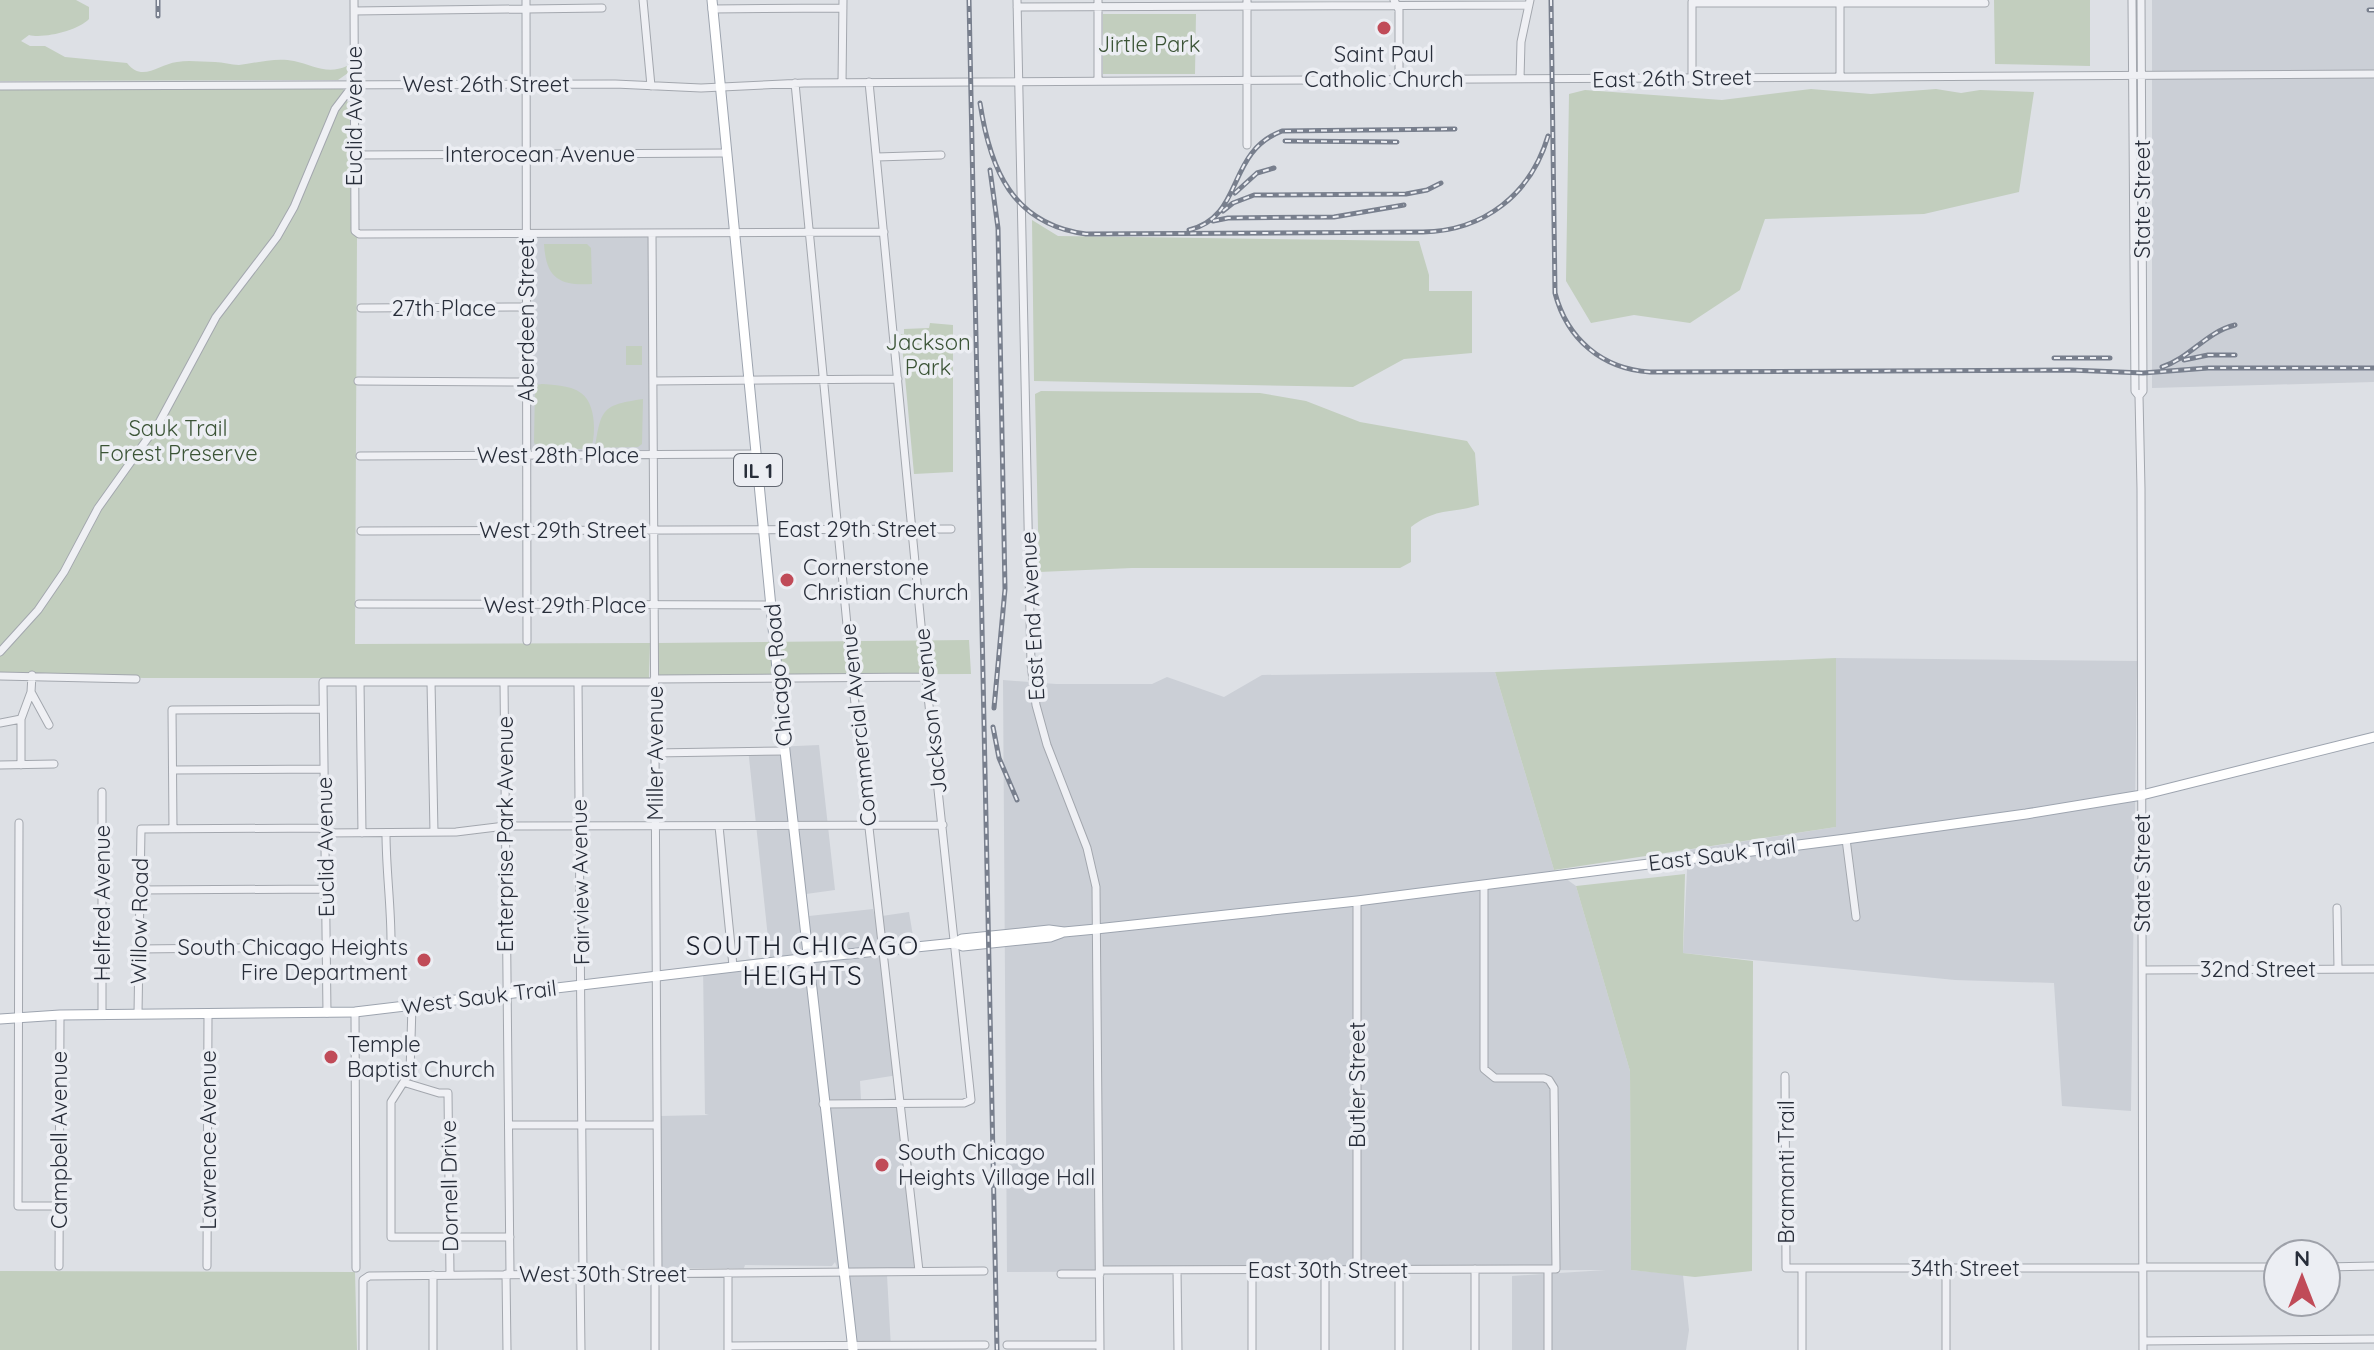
<svg xmlns="http://www.w3.org/2000/svg" width="2374" height="1350" font-family="Quicksand,sans-serif">
  <style>
    .built { fill: #cbcfd6 }
    .green { fill: #c2cebe }
    .lines { fill: none; stroke-linecap: round; stroke-linejoin: round }
    .minor-casing { stroke: #a3a7ae; stroke-width: 9 }
    .major-casing { stroke: #9da4af; stroke-width: 11 }
    .minor { stroke: #eff0f4; stroke-width: 7 }
    .major { stroke: #fff; stroke-width: 9 }
    .rail-casing { stroke: #787f8d; stroke-width: 5 }
    .rail { stroke: #eceef3; stroke-width: 2; stroke-dasharray: 6; stroke-linecap: butt }
    .poi-dot { fill: #c04b58; stroke: #eceef3; stroke-width: 3 }
    .labels { text-anchor: middle; dominant-baseline: central; stroke-width: 7; stroke-linejoin: round; paint-order: stroke }
    .shield { fill: #eceef3; stroke: #636872; stroke-width: 2 }
    .shield-label { font-size: 20px; font-weight: bold; fill: #282e3a }
    .park-label { font-size: 22px; fill: #3b5436; stroke: #eceef3 }
    .poi-label { font-size: 22px; fill: #282e3a; stroke: #eceef3; text-anchor: start }
    .street-label { font-size: 22px; fill: #282e3a; stroke: #eceef3 }
    .quarter-label { font-size: 26px; letter-spacing: 2px; fill: #1a1f2b; stroke: #eceef3 }
  </style>
  <rect width="100%" height="100%" fill="#dde0e5"/>
  <path class="built" d="M2152,0H2374V382L2152,388Z
    M529,236H649L650,453H530Z
    M1836,658L2137,661L2131,1111L2062,1106L2054,983L1955,980L1683,953L1688,850L1836,827Z
    M1495,672L1554,870L1576,886L1630,1071L1631,1270L1683,1275L1689,1330L1686,1350H1512V1276L1606,1270L1007,1272L1003,680L1056,684H1152L1167,677L1224,697L1262,675Z
    M819,745L835,890L806,894L809,916L873,909L875,917L909,912L916,954L887,956L898,1075L860,1081L861,1100L901,1098L923,1275H887L891,1348H848L840,1276L835,1262L832,1266L745,1265L744,1268H660V1116L709,1115L705,1114L703,965L770,957L748,748Z"/>
  <path class="green" d="M0,0H76L89,7V19C79,30 44,39 29,35L21,41L30,46H45L65,57L127,63C142,83 159,64 177,62C189,60 202,62 215,62C223,62 231,65 239,65C256,63 276,57 294,61C313,65 327,75 347,66L348,73L338,80L0,81Z
    M1994,0H2090V66L1995,64Z
    M1103,14H1196L1195,74H1103Z
    M343,88L350,110L351,229L357,237L355,644L650,643L649,678H144L0,673V656L12,645H4L0,648V89Z
    M1811,89L1871,94L1936,89L1961,93L1980,90L2034,92L2019,192L1924,214L1765,219L1740,290L1690,323L1634,315L1591,323L1566,281L1569,94L1585,90L1722,100Z
    M1032,220L1058,236L1419,241L1429,275V291H1472V353L1404,359L1353,387L1034,381Z
    M544,244H587L591,248L592,284C559,286 546,278 544,244Z
    M930,323L953,325V472L914,474L901,334H904V329L929,328Z
    M626,346H642V365H626Z
    M542,384C554,385 570,385 581,393C596,403 596,434 591,449H542L534,443L535,385Z
    M1041,391L1260,393L1306,401L1360,422L1467,441L1475,453L1479,505C1451,514 1437,507 1411,527V562L1400,568H1132L1039,572L1035,394Z
    M643,399L642,444L638,447L595,448C601,408 603,405 643,399Z
    M969,640L971,674L657,675L658,643Z
    M1836,658V827L1554,870L1495,672Z
    M1685,874L1683,953L1753,961L1752,1271L1695,1277L1631,1270L1630,1071L1576,886Z
    M0,1271L355,1272L357,1350H0Z"/>
  <g class="lines">
    <g class="minor-casing">
      <path id="minor" d="M354,0L355,231L359,234L884,232
        M526,0L527,641
        M643,0L651,86
        M1017,0L1031,664L1036,705L1047,745L1087,848L1096,887L1100,1350
        M1247,0V145
        M1394,0L1399,10V80
        M1840,0V77
        M2132,0L2135,391L2139,396L2141,489L2143,1350
        M1692,2V77
        M1692,3H1985
        M1017,7L1529,5
        M712,9L843,8
        M354,11L602,8
        M1520,79L1521,42L1530,0
        M1098,81V0
        M795,83L852,677L919,1271
        M842,83L843,0
        M0,86L615,84L701,88L804,83L2374,74
        M355,155L726,153
        M877,157L941,155
        M652,233L658,1273
        M361,308L526,307
        M358,381L527,382
        M653,381L898,379
        M2139,396L2143,391L2141,0
        M360,456L756,454
        M361,531L951,529
        M359,604L771,605
        M0,652L38,610L64,572L98,508L160,421L216,317L277,237L294,207L335,109L354,84
        M0,676L136,679
        M654,679L926,677
        M360,682L362,833
        M431,682L434,832
        M504,682L510,1274
        M578,682L583,1274
        M31,692L49,725
        M0,723L21,719L31,692L32,675
        M654,753L785,751
        M0,765L54,764
        M21,765V719
        M173,770L324,769
        M19,823L18,1206H59
        M719,826L733,966
        M173,829L172,710L323,709
        M324,833L456,832L505,826L943,825
        M386,833C386,870 391,904 391,941
        M1846,839L1856,917
        M139,890L325,889
        M1357,901V1270
        M2337,908L2338,969
        M139,949L326,947
        M2143,970L2374,969
        M412,1006L410,1072L391,1102V1237H510
        M355,1012L356,1268
        M138,1013L141,829L324,828
        M327,1013L323,682H654
        M102,1014V792
        M1785,1076L1786,1268H2143
        M406,1083L439,1093H448L450,1275
        M823,1104L964,1103L971,1100L926,677L869,82
        M509,1125H656
        M59,1266L60,1015
        M207,1266L208,1014
        M2143,1267H2278
        M2326,1267L2374,1266
        M1802,1268V1350
        M1946,1268V1350
        M1475,1269V1350
        M1548,1269V1350
        M1100,1270L1556,1269L1554,1088L1549,1080L1544,1078H1495L1484,1069V885
        M1177,1270L1178,1350
        M1325,1270V1350
        M1399,1270V1350
        M1252,1271V1350
        M728,1273V1350
        M506,1274L507,1350
        M580,1274L581,1350
        M1061,1274H1100
        M433,1275V1350
        M2143,1341L2374,1339
        M1007,1345H1100
        M728,1346L985,1345
        M363,1350V1280L369,1276L984,1271
        M655,1350V1273"/>
    </g>
    <g class="major-casing">
      <path id="major" d="M712,0L785,751L853,1350
        M955,943L963,946L1050,937L1061,933
        M0,1019L60,1015L355,1012L809,958L955,943L962,939L1049,930L1064,932L1096,929L1357,901L1846,839L2026,814L2142,795L2374,737"/>
    </g>
    <use href="#minor" class="minor"/>
    <use href="#major" class="major"/>
    <g class="rail-casing">
      <path id="rail" d="M158,0V16
        M969,0L997,1350
        M1551,0L1555,293C1567,339 1602,369 1650,372L2070,370L2143,373L2208,368H2374
        M2369,10H2374
        M980,103C990,169 1012,224 1086,234L1423,232C1484,231 1531,194 1548,136
        M1285,141L1397,142
        M990,170L998,228L1005,589L994,708
        M1235,193L1257,173L1274,168
        M1223,211L1233,203L1254,195L1406,194L1427,190L1441,183
        M1213,221L1228,218L1334,217L1404,205
        M1189,230C1245,216 1225,153 1282,131L1455,129
        M2054,358H2110
        M2184,360L2208,355H2235
        M2162,367C2190,358 2206,332 2235,325
        M993,727L999,758L1017,800"/>
    </g>
    <use href="#rail" class="rail"/>
  </g>
  <g class="poi-dot">
    <circle cx="1384" cy="28" r="8"/>
    <circle cx="787" cy="580" r="8"/>
    <circle cx="424" cy="960" r="8"/>
    <circle cx="331" cy="1057" r="8"/>
    <circle cx="882" cy="1165" r="8"/>
  </g>
  <g class="labels">
    <rect class="shield" x="734" y="454" width="48" height="32" rx="6"/>
    <g class="shield-label">
      <text x="758" y="470">IL 1</text>
    </g>
    <g class="park-label">
      <text x="1149" y="44">Jirtle Park</text>
      <text x="928" y="342">Jackson<tspan x="928" dy="25">Park</tspan></text>
      <text x="178" y="428">Sauk Trail<tspan x="178" dy="25">Forest Preserve</tspan></text>
    </g>
    <g class="poi-label">
      <text x="1384" y="54" text-anchor="middle">Saint Paul<tspan x="1384" dy="25">Catholic Church</tspan></text>
      <text x="803" y="567">Cornerstone<tspan x="803" dy="25">Christian Church</tspan></text>
      <text x="408" y="947" text-anchor="end">South Chicago Heights<tspan x="408" dy="25">Fire Department</tspan></text>
      <text x="347" y="1044">Temple<tspan x="347" dy="25">Baptist Church</tspan></text>
      <text x="898" y="1152">South Chicago<tspan x="898" dy="25">Heights Village Hall</tspan></text>
    </g>
    <g class="street-label">
      <text transform="translate(1672 78) rotate(-1)">East 26th Street</text>
      <text x="486" y="84">West 26th Street</text>
      <text transform="translate(354 116) rotate(-90)">Euclid Avenue</text>
      <text x="540" y="154">Interocean Avenue</text>
      <text transform="translate(2142 199) rotate(-90)">State Street</text>
      <text x="444" y="308">27th Place</text>
      <text transform="translate(526 320) rotate(-90)">Aberdeen Street</text>
      <text x="558" y="455">West 28th Place</text>
      <text x="857" y="529">East 29th Street</text>
      <text x="563" y="530">West 29th Street</text>
      <text x="565" y="605">West 29th Place</text>
      <text transform="translate(1032 616) rotate(-93)">East End Avenue</text>
      <text transform="translate(778 675) rotate(-95)">Chicago Road</text>
      <text transform="translate(930 711) rotate(-96)">Jackson Avenue</text>
      <text transform="translate(858 725) rotate(-96)">Commercial Avenue</text>
      <text transform="translate(655 753) rotate(-90)">Miller Avenue</text>
      <text transform="translate(505 834) rotate(-90)">Enterprise Park Avenue</text>
      <text transform="translate(325 847) rotate(-91)">Euclid Avenue</text>
      <text transform="translate(1722 854) rotate(-7)">East Sauk Trail</text>
      <text transform="translate(2142 873) rotate(-90)">State Street</text>
      <text transform="translate(580 882) rotate(-91)">Fairview Avenue</text>
      <text transform="translate(102 903) rotate(-90)">Helfred Avenue</text>
      <text transform="translate(139 921) rotate(-89)">Willow Road</text>
      <text x="2258" y="969">32nd Street</text>
      <text transform="translate(479 997) rotate(-7)">West Sauk Trail</text>
      <text transform="translate(1357 1085) rotate(-90)">Butler Street</text>
      <text transform="translate(59 1140) rotate(-90)">Campbell Avenue</text>
      <text transform="translate(208 1140) rotate(-90)">Lawrence Avenue</text>
      <text transform="translate(1786 1172) rotate(-90)">Bramanti Trail</text>
      <text transform="translate(449 1186) rotate(-91)">Dornell Drive</text>
      <text x="1965" y="1268">34th Street</text>
      <text x="1328" y="1270">East 30th Street</text>
      <text x="603" y="1274">West 30th Street</text>
    </g>
    <g class="quarter-label">
      <text x="803" y="945">SOUTH CHICAGO<tspan x="803" dy="30">HEIGHTS</tspan></text>
    </g>
  </g>
  <g transform="translate(2302 1278)"><circle r="38" fill="#eceef3" stroke="#9ea1a9" stroke-width="2"/>
  <path d="M0-6L14 30L0 20L-14 30Z" fill="#c04b58"/>
  <text y="-12" font-size="22" font-weight="bold" text-anchor="middle" fill="#282e3a">N</text>
  </g>
</svg>
